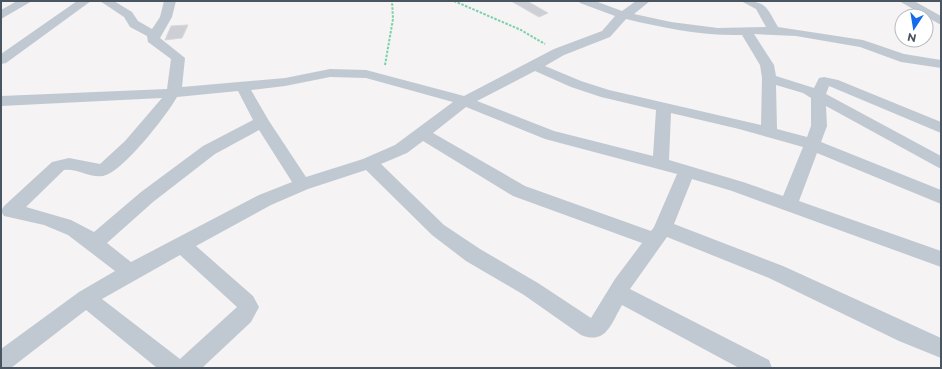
<svg xmlns="http://www.w3.org/2000/svg" width="942" height="369" font-family="Montserrat,sans-serif">
  <style>
    .building { fill: #cdcfd5; stroke: #d7d8de }
    .lines { fill: none; stroke-linecap: round; stroke-linejoin: round }
    .path { stroke: #78d2a9; stroke-width: 2; stroke-dasharray: 2.5 1.5; stroke-linecap: butt }
    .street { fill: #c0c9d2; fill-rule: evenodd }
  </style>
  <rect width="100%" height="100%" fill="#f5f3f3"/>
  <path class="building" d="M511,1H527L548,13L539,17Z
    M188,25L182,38L165,40L171,26Z"/>
  <g class="lines">
    <path class="path" d="M454,1L521,30L545,44
      M385,65L393,19L392,1"/>
    <path class="street" d="M17,1H32L1,19V10Z
      M77,1H91L6,63L1,64V54Z
      M100,1H114L132,12L138,21L152,29L160,17L164,1H176L172,17L160,38L185,58L182,87L285,78L330,69L366,70L464,96L554,49L602,31L615,16L580,3L578,1H595L622,11L636,1H650L634,14L671,22L718,28L766,27L756,9L741,1C766,1 766,6 778,27L863,40L904,54L941,60V68L901,62L860,47L796,36L754,34L774,65L776,76L814,88L819,78L824,77L838,80L941,122V133L829,86L826,94L941,156V169L826,106L827,126L821,142L941,190V204L817,153L799,201L941,251V267L732,191L692,179L674,224L783,266L941,338V358L899,341L769,278L667,237L630,289L769,360L772,368H739L622,305C611,324 606,345 581,335L524,295L466,261L432,235L366,170L308,189L271,205L196,246L253,296L259,307L251,322L202,368H157L86,310L11,368H1V349L79,292L115,271L68,235L44,225L4,216L1,211L4,206L52,162L69,158L100,164L125,141L162,98L1,106V96L167,89L171,59L148,42L147,36L130,27L124,17ZM626,19C664,28 702,36 742,35L760,65L762,78L761,125L609,90L581,81L545,66L564,55L610,37ZM535,71L571,87L601,97L656,110L653,156L554,131L477,101ZM330,77L366,78L453,102L395,145L363,159L306,177L269,121L251,90L285,86ZM776,85L803,93L811,98V126L807,137L777,129ZM238,91L253,120L203,146L141,192L94,232L71,220L26,207L64,170C77,168 89,178 103,176C122,173 167,115 177,97ZM466,107L545,139L677,174L654,227L651,231L525,186L433,133ZM671,113L739,129L803,147L783,196L743,182L669,160ZM259,130L292,182L259,195L131,262L107,243L153,202L215,154ZM423,141L513,196L642,243L615,279L591,318L538,283L480,249L444,225L381,164L407,153ZM180,255L237,307L180,359L102,299Z
      M899,1H914L941,16V25Z"/>
  </g>
  <rect width="942" height="369" fill="none" stroke="#495561" stroke-width="4"/>
  <g transform="translate(914 28) rotate(192)"><circle r="19" fill="#ffffff" stroke="#b6bbc0"/>
  <path d="M0-3L7 15L0 10L-7 15Z" fill="#156bec"/>
  <text y="-6" font-size="11" font-weight="bold" text-anchor="middle" fill="#495561">N</text>
  </g>
</svg>
